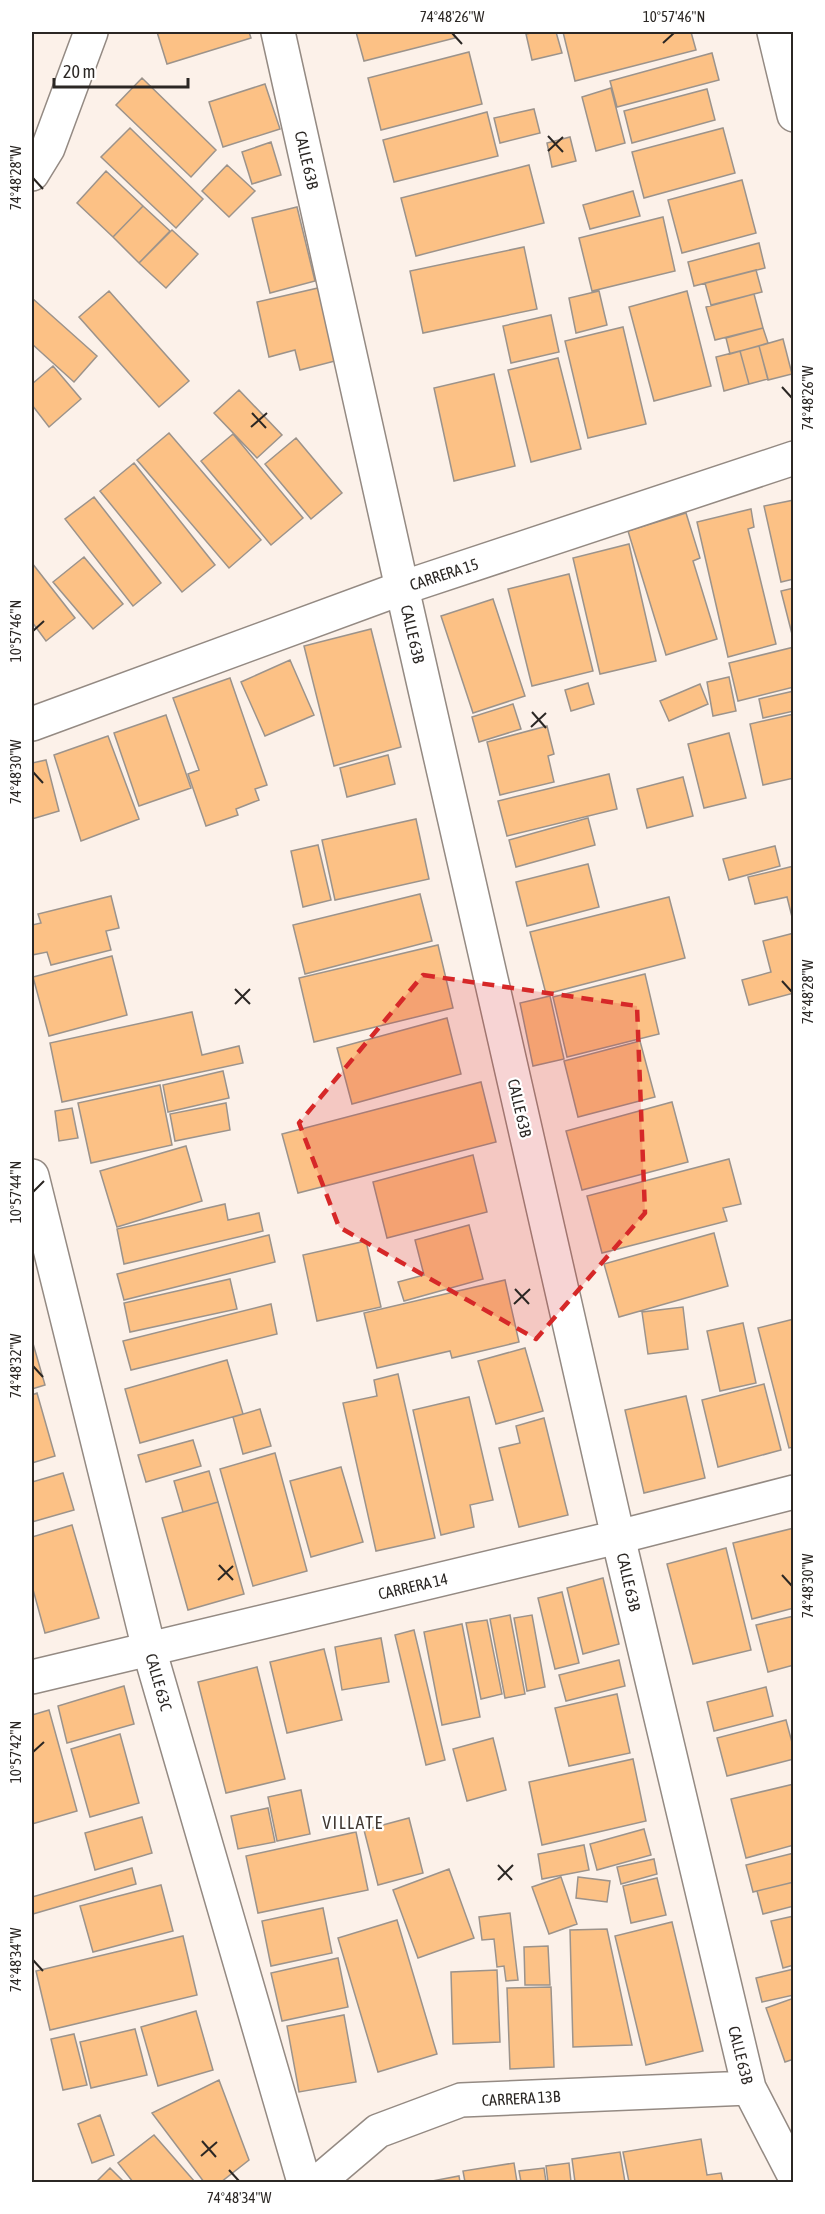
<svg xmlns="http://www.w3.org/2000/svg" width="825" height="2214" font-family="'Asap Condensed',sans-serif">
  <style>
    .building { fill: #fcc185; stroke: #9c938b; stroke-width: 1.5 }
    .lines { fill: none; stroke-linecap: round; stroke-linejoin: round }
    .minor-casing { stroke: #948a83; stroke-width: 36 }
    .tertiary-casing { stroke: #948a83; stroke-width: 36 }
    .minor { stroke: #fff; stroke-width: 33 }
    .tertiary { stroke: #fff; stroke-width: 33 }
    .marked { fill: #d62828; fill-opacity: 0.2; stroke: #d62828; stroke-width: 4.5; stroke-dasharray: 12 8; stroke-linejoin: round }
    .ticks { fill: none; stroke: #2b2724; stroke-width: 2 }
    .labels { text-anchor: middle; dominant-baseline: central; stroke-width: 4.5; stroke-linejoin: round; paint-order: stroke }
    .street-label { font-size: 16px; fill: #2b2724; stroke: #fff }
    .neighbourhood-label { font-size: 18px; letter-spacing: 1.5px; fill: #413933; stroke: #fff }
    .neatline { fill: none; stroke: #2b2724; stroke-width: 2 }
    .ticks-label { font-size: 15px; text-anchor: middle; fill: #2b2724 }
  </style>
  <rect width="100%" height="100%" fill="#fcf1e9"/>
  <path class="building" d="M157,32H249L251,38L167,64Z
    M356,32H453L455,38L364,61Z
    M535,32H556L562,53L532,60L526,34Z
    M563,32H691L696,50L575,81Z
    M469,52L482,104L381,130L368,78Z
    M712,53L719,80L617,107L610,81Z
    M142,78L216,150L191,177L116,105Z
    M265,84L280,129L223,147L209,102Z
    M611,88L625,143L596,151L582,97Z
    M707,89L715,120L632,143L624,111Z
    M534,109L540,133L500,143L494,118Z
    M487,112L498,156L394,182L383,140Z
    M130,128L203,199L176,228L101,157Z
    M723,128L735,173L644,198L632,152Z
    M570,137L576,161L552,167L547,143Z
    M271,142L281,175L252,184L242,152Z
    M227,165L255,191L229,217L202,191Z
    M529,165L544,223L416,256L401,198Z
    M106,171L143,206L113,237L77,203Z
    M742,180L756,233L682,253L668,200Z
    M633,191L640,216L590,229L583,205Z
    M143,206L170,231L139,263L113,237Z
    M297,207L315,281L270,293L252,218Z
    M663,217L675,271L592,291L579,238Z
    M172,230L198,254L166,288L139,263Z
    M759,243L765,268L694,286L688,262Z
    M524,247L537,309L423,333L410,271Z
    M756,270L762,292L711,305L705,283Z
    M318,288L335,361L300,370L295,350L269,357L257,302Z
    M109,291L189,381L159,407L79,317Z
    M599,291L607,325L576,333L569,298Z
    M687,291L711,386L654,401L629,307Z
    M754,294L763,328L715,340L706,307Z
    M32,298L97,356L74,382L32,344Z
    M551,315L559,352L511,363L503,326Z
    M623,327L646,424L588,438L565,341Z
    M763,328L768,343L730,354L726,338Z
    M783,339L792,374L768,380L759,346Z
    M759,346L768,379L749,384L740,351Z
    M740,351L749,384L724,391L716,357Z
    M558,358L581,449L531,462L508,370Z
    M53,366L81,399L49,427L32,405V384Z
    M494,374L515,466L454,481L434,388Z
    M239,390L282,435L257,458L214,413Z
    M169,433L261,540L229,568L137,460Z
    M233,434L303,518L271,545L201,461Z
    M296,438L342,493L311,519L265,464Z
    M134,463L215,565L182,592L100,491Z
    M94,497L161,583L133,606L65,519Z
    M794,500V579L781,582L764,506Z
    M751,509L754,527L748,529L776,644L728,657L697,522Z
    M686,513L700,558L693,561L717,639L666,655L628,531Z
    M629,544L656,661L600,674L573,558Z
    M84,557L123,604L93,629L53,582Z
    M32,563L75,618L46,641L32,622Z
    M569,574L593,671L532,686L508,589Z
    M794,588V642L781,591Z
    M493,599L525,696L473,713L441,616Z
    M371,629L401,747L334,766L304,646Z
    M794,647V687L738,701L729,663Z
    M290,660L314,715L265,736L241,682Z
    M729,677L736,711L713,716L707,682Z
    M230,678L267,785L255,789L259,800L236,809L238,815L206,826L188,774L199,770L173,698Z
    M588,683L594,704L571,711L565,690Z
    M700,684L708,704L669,721L660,701Z
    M794,691V711L763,718L759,699Z
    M513,704L521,729L479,742L472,717Z
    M794,714V778L763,785L750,724Z
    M166,715L191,788L139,806L114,733Z
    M547,726L554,754L548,756L554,782L500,795L487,742Z
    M729,733L746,798L704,808L688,744Z
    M108,736L139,819L81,841L54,755Z
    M388,755L395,784L347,797L340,768Z
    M46,760L59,811L32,819V763Z
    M609,774L617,809L507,836L498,801Z
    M683,777L693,816L647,828L637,789Z
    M588,818L595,845L516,867L509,840Z
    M416,819L429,879L335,900L322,840Z
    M318,845L331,900L303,907L291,851Z
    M775,846L780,866L729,880L723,859Z
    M588,864L599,907L527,926L516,882Z
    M794,866V921H793L787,897L755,904L748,877Z
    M420,894L432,941L305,974L293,925Z
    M111,896L119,928L106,931L111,950L51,965L47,952L32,955V925L41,923L38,914Z
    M669,897L685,958L546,994L530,932Z
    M794,933V993L749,1005L742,980L771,972L763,941Z
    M438,945L453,1008L314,1042L299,978Z
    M112,956L127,1015L49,1036L33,977Z
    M645,974L659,1034L567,1057L553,997Z
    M550,996L564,1059L533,1066L520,1003Z
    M192,1012L202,1055L239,1046L243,1063L62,1102L50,1043Z
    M447,1018L461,1074L352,1104L337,1048Z
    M640,1041L655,1097L578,1117L564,1061Z
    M223,1071L229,1098L168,1112L163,1085Z
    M481,1082L496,1142L298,1193L282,1134Z
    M160,1085L172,1145L91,1163L78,1103Z
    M672,1102L688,1162L582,1190L566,1131Z
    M226,1103L230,1130L175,1141L170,1114Z
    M72,1108L78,1138L59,1141L55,1111Z
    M186,1146L202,1201L117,1227L100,1171Z
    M473,1155L487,1212L387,1238L373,1182Z
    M729,1159L741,1204L723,1208L727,1221L602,1253L587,1196Z
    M225,1204L228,1220L259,1213L263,1231L124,1264L117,1229Z
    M469,1225L483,1279L404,1301L398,1282L424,1275L415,1240Z
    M714,1233L728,1286L619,1317L604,1264Z
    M269,1235L275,1262L124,1300L117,1274Z
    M366,1241L381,1307L317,1321L303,1255Z
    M230,1279L237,1309L130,1332L124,1303Z
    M505,1280L519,1342L452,1358L450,1351L377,1368L364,1313Z
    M271,1304L277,1334L131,1370L123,1341Z
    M683,1307L688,1349L648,1354L642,1312Z
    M794,1319V1447L789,1448L758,1328Z
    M743,1323L756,1383L720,1391L707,1331Z
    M32,1340L45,1385L32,1389Z
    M525,1348L543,1411L496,1424L478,1361Z
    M227,1360L243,1414L140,1443L125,1389Z
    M398,1374L435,1538L376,1551L343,1403L377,1396L374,1380Z
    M764,1384L781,1450L718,1467L702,1400Z
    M37,1393L55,1456L32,1463V1395Z
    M686,1396L705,1478L644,1493L625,1410Z
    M469,1397L493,1500L470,1505L474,1527L441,1535L413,1410Z
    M260,1409L271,1446L243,1454L233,1417Z
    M544,1418L568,1515L519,1527L499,1448L520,1443L516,1426Z
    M193,1440L201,1466L146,1482L138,1455Z
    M275,1453L307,1571L253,1586L220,1469Z
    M341,1467L363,1542L311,1557L290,1481Z
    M209,1471L218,1502L183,1512L174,1481Z
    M63,1473L74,1510L32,1522V1482Z
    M218,1502L244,1594L188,1610L162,1518Z
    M72,1525L99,1618L45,1633L32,1586V1537Z
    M794,1528V1608L752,1619L733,1543Z
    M726,1548L751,1650L693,1664L667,1564Z
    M603,1578L619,1644L583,1654L567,1588Z
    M562,1592L579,1663L555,1669L538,1598Z
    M510,1615L525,1694L505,1698L490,1619Z
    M532,1615L545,1687L527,1691L514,1618Z
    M794,1616V1665L768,1672L756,1625Z
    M487,1620L502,1694L481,1699L466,1623Z
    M462,1624L480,1717L442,1725L424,1632Z
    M414,1630L445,1760L426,1765L395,1635Z
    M381,1638L389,1682L342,1690L335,1647Z
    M324,1649L342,1720L287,1733L270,1662Z
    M619,1660L625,1686L566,1701L559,1675Z
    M257,1667L285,1779L226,1793L198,1682Z
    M124,1686L134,1724L67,1743L58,1706Z
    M766,1687L773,1716L714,1731L707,1702Z
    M617,1694L630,1753L569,1766L555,1708Z
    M49,1710L77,1811L32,1824V1715Z
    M786,1720L794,1750V1759L727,1776L717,1738Z
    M120,1734L139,1803L90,1817L71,1749Z
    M493,1738L506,1790L467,1801L453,1749Z
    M633,1759L646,1821L542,1845L529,1782Z
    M794,1784V1845L746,1858L731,1799Z
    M301,1790L310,1834L277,1841L268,1797Z
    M268,1808L275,1842L238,1849L231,1816Z
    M142,1817L152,1853L95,1870L85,1833Z
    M409,1818L423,1873L378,1885L364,1830Z
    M644,1829L651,1855L597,1870L590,1844Z
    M356,1832L368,1890L258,1913L246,1856Z
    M584,1845L589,1870L542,1879L538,1854Z
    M794,1853V1882L753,1892L746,1865Z
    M654,1859L657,1874L621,1884L617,1867Z
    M132,1868L136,1884L33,1914L32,1897Z
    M449,1869L474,1938L418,1958L393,1890Z
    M561,1877L577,1924L549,1934L532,1887Z
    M578,1877L610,1881L607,1902L576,1898Z
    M657,1878L666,1915L631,1923L623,1886Z
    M794,1882V1906L763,1914L757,1891Z
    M161,1885L173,1931L93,1952L80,1906Z
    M323,1908L332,1953L271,1966L262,1921Z
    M510,1913L518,1980L506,1981L504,1966L497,1967L494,1939L482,1940L479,1917Z
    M794,1916V1965L783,1968L771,1921Z
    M397,1920L437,2054L378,2072L338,1938Z
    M672,1922L703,2051L646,2065L615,1936Z
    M607,1929L632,2045L573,2047L570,1930Z
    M183,1936L197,1995L50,2030L36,1971Z
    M548,1946L550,1985H525L524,1947Z
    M338,1958L348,2007L282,2021L271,1973Z
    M794,1969V1995L762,2002L756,1978Z
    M497,1970L500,2042L453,2044L451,1972Z
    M551,1987L554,2067L510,2069L507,1988Z
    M794,1998V2059L785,2062L766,2008Z
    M196,2011L213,2070L158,2086L141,2027Z
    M344,2015L356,2082L299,2092L287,2026Z
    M135,2029L147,2075L91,2088L80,2042Z
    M74,2034L87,2085L63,2090L51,2039Z
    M219,2080L249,2160L221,2182H204L152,2113Z
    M100,2115L114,2155L92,2163L78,2124Z
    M154,2135L195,2182H133L118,2163Z
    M701,2139L707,2175L721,2173L723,2182H629L623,2152Z
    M620,2152L625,2182H575L572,2159Z
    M514,2163L517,2182H465L463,2171Z
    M569,2163L571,2182H548L546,2166Z
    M110,2168L124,2182H99L97,2181Z
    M544,2168L546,2182H521L519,2171Z
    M459,2176L460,2182H427Z"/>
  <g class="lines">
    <g class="minor-casing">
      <path id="minor" d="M774,32L794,115
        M32,174L48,148L91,32
        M32,724L402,588L794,458
        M32,1176L149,1649L304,2182
        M618,1537L749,2088L794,2175
        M318,2182L378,2131L461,2100L749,2088"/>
    </g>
    <g class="tertiary-casing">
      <path id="tertiary" d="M278,32L402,588L618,1537
        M32,1677L618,1537L794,1492"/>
    </g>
    <use href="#minor" class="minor"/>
    <use href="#tertiary" class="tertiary"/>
  </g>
  <path class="marked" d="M423,975L637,1006L645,1213L536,1339L339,1227L299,1123Z"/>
  <path class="ticks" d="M452,33L462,44M663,43L674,33M548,136L563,152M548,151L563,137M33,178L43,189M782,387L792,398M252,413L266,428M251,427L267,413M33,631L44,621M532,712L546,728M531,727L546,713M33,772L43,783M782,981L792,992M235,989L250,1004M235,1004L250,989M33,1192L44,1181M515,1289L529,1304M514,1304L530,1289M33,1366L43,1377M219,1565L233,1580M782,1575L792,1586M218,1580L233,1566M33,1752L44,1742M498,1865L512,1880M498,1880L513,1865M33,1960L43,1971M202,2141L216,2157M201,2156L217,2142M229,2170L239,2181"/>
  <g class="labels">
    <g class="street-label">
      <text transform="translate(307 160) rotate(77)">CALLE 63B</text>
      <text transform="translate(444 574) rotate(-18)">CARRERA 15</text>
      <text transform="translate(413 634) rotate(77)">CALLE 63B</text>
      <text transform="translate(520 1108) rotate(77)">CALLE 63B</text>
      <text transform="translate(629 1582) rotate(77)">CALLE 63B</text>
      <text transform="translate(413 1586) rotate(-13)">CARRERA 14</text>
      <text transform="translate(159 1682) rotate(74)">CALLE 63C</text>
      <text transform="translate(741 2055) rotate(76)">CALLE 63B</text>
      <text transform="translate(521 2098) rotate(-3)">CARRERA 13B</text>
    </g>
    <g class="neighbourhood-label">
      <text x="353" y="1822">VILLATE</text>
    </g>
  </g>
  <rect width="825" height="2214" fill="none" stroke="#ffffff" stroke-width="66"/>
  <path d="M54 78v9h134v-9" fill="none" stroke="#2b2724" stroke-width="3"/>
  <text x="63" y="78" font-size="18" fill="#2b2724" stroke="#ffffff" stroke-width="4.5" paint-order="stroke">20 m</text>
  <rect x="33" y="33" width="759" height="2148" class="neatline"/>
  <g class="ticks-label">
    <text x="452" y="22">74°48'26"W</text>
    <text x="674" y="22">10°57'46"N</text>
    <text transform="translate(16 178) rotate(-90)" y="5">74°48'28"W</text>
    <text transform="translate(808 398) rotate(-90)" y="5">74°48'26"W</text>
    <text transform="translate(16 631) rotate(-90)" y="5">10°57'46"N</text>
    <text transform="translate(16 772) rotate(-90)" y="5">74°48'30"W</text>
    <text transform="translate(808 992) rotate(-90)" y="5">74°48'28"W</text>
    <text transform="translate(16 1192) rotate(-90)" y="5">10°57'44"N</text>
    <text transform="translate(16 1366) rotate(-90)" y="5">74°48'32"W</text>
    <text transform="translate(808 1586) rotate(-90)" y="5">74°48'30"W</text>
    <text transform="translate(16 1752) rotate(-90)" y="5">10°57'42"N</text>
    <text transform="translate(16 1960) rotate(-90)" y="5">74°48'34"W</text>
    <text x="239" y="2203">74°48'34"W</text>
  </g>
</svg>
